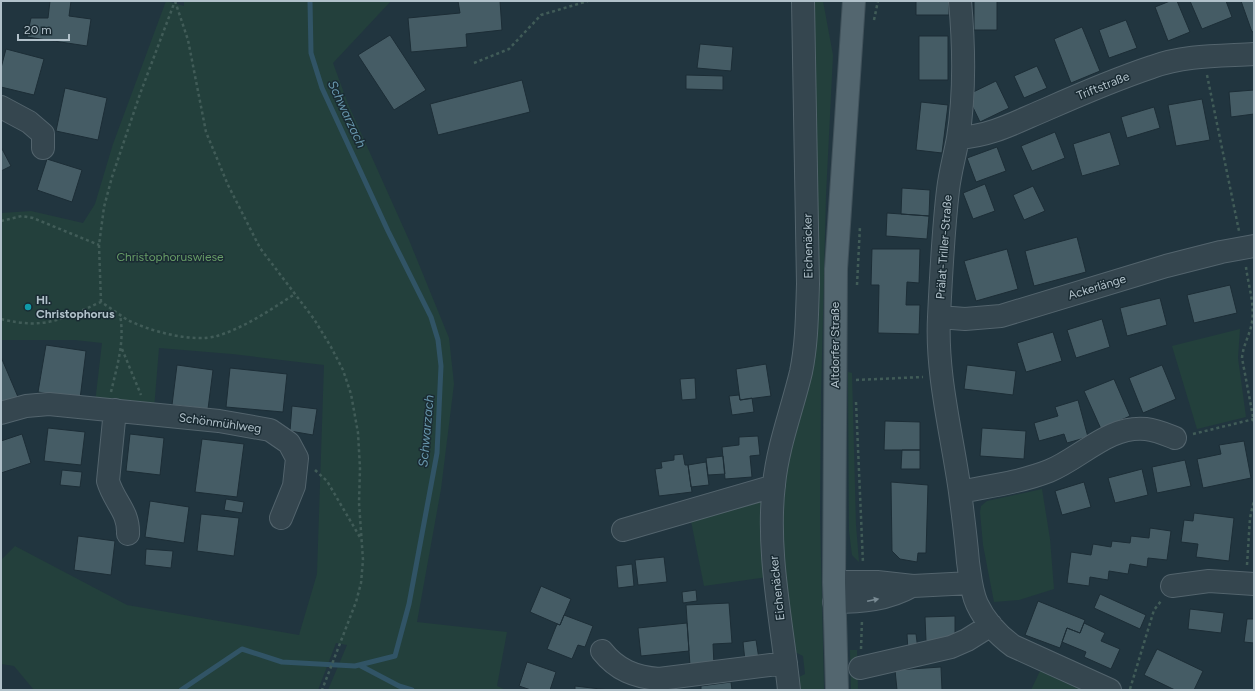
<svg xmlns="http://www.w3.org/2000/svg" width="1255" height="691" font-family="Figtree,sans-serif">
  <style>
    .green { fill: #23403c }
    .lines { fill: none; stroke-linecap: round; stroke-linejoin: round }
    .stream { stroke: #315466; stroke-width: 5 }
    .building { fill: #455c65; stroke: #1c2d36 }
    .minor-casing { stroke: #53646d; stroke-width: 24 }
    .major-casing { stroke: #41525b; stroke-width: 24 }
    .path { stroke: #415c58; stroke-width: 2.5; stroke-dasharray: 3 3; stroke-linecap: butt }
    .minor { stroke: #35464f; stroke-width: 22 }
    .major { stroke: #53666f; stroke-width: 22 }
    .oneway { fill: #798a93 }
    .culture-dot { fill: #0f9aa8; stroke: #1a2b33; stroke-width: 1.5 }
    .labels { text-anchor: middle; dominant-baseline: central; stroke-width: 3; stroke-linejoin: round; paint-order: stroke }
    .street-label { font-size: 12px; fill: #b1c1ca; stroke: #1a2b33 }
    .park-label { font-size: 12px; fill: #679d66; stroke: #1a2b33 }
    .poi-label { font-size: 12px; font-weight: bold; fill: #b1c1ca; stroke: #1a2b33; text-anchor: start }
    .water-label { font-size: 13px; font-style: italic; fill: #6796ac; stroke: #1a2b33 }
  </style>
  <rect width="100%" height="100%" fill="#21353f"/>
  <path class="green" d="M166,1L184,6V1H391L333,63L348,104L409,240L449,338L454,384L441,489L417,622L507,632L497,686L506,690H328L347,645L336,643L318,690H34L14,666L1,664V560L15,546L127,605L299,635L317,574L324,365L232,354L159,348L154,409L95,403L102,343L75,340H1V213L31,211L83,223L95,204L113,144Z
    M809,1H823L833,55L826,195L821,394L820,515L824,690H796L795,679L805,674L803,656L791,650L783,566V484L805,388Z
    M1240,329L1238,358L1246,417L1197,429L1172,346Z
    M848,372L852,373L856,525L859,562L852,555L849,531Z
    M1042,489L1050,539L1054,589L1019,600L994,602L983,545L980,512L981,506L987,501Z
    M764,498L767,577L704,586L690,516Z
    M850,650H857L858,690H851Z
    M1040,671L1081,690H1031Z"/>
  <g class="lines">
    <path class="stream" d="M361,666L399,686L412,690
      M181,690L242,649L282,662L355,666L395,656L409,604L437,453L441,366L438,340L431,317L388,231L322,88L311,53L310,1"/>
  </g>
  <path class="building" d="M50,1H71L69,16L91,19L87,46L27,37L31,18H48Z
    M458,1H500L502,30L466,34L467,47L411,52L408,18L460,13Z
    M916,1H949V15H916Z
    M974,1H997V30H974Z
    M1170,1H1177L1190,32L1168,41L1155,7Z
    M1190,1H1226L1232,17L1202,29Z
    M1241,1H1254V31L1252,32Z
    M1126,20L1137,48L1109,58L1099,30Z
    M1082,27L1100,71L1071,83L1054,39Z
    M390,35L426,90L394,110L358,55Z
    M919,36H948V80H919Z
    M700,44L733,47L731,71L697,68Z
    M6,49L44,59L34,95L1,87V68Z
    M1037,66L1047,88L1024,98L1014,76Z
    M686,75L723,76V90L686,89Z
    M522,80L530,112L438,135L430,104Z
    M996,81L1009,108L980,122L967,95Z
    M65,88L107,98L98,140L56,131Z
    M1254,90V114L1231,117L1229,92Z
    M1202,99L1210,140L1176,146L1168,105Z
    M921,102L948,105L942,153L916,150Z
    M1154,107L1160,128L1127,138L1121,117Z
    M1055,132L1065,158L1032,171L1021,146Z
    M1110,132L1120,165L1082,176L1073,144Z
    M1,147L11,166L1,171Z
    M997,147L1006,171L976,182L967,158Z
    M47,159L82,170L72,202L37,190Z
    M985,184L995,211L973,219L963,193Z
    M1033,186L1045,211L1024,220L1013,195Z
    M902,188L930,190L929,216L901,214Z
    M887,213L929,216L927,239L886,236Z
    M1077,237L1086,272L1034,286L1025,251Z
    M872,249H920L919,283L907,282L906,305H920L919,334L878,333L879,285H871Z
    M1007,249L1018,289L976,301L964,261Z
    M1230,285L1237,313L1194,323L1187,295Z
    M1160,298L1167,325L1127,336L1120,308Z
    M1102,319L1110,347L1076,358L1067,330Z
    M1053,332L1062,361L1026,372L1017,343Z
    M46,345L86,351L80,399L38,392Z
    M1,357L18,397L1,403Z
    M766,364L771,396L740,400L736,369Z
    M177,365L213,370L208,409L172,405Z
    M967,365L1016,371L1013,395L964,389Z
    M1162,365L1176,399L1143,413L1129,378Z
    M230,368L287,374L283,412L226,407Z
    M695,378L696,399L682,400L680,379Z
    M1114,379L1130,416L1101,429L1084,391Z
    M739,395L740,400L752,398L754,412L732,415L729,396Z
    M1078,400L1088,437L1067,443L1064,434L1039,441L1034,423L1058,416L1055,407Z
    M292,406L317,409L313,435L290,431Z
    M885,421L920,422V450H884Z
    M48,428L85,432L81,465L44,461Z
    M982,428L1026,431L1024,459L980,456Z
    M22,434L31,463L1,473V441Z
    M130,434L164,438L160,475L126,471Z
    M758,436L760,455L750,456L752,477L725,479L722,447L739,445V437Z
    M202,439L244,444L237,497L195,492Z
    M1244,441L1251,478L1203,488L1197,459L1221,454L1219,445Z
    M902,450H920V469H901Z
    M683,454L685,465H688L692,492L659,496L655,469L662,468L661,462L674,460V455Z
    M723,456L725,474L708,475L706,458Z
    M1185,460L1191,486L1157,493L1152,467Z
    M706,462L709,485L691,487L688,465Z
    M1142,469L1148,495L1115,503L1108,478Z
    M62,470L82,472L80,487L60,485Z
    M891,482L928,485L926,553H918L917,562L900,559L892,551Z
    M1084,482L1091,507L1062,515L1055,491Z
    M226,499L244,502L242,513L224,510Z
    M150,501L189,507L184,543L145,537Z
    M1194,513L1234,518L1229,561L1196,557L1198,544L1181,542L1184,520L1193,521Z
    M201,514L239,518L234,556L197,551Z
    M1150,528L1171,531L1167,560L1148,558L1147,567L1130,564L1128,574L1109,571L1108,580L1090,577L1089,586L1067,583L1071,552L1091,555L1093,544L1111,547L1112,541L1130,543L1131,536L1149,538Z
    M78,536L115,541L111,575L74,570Z
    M146,549L173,551L171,568L145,565Z
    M664,557L667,582L638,585L635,560Z
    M632,564L634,586L618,588L616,566Z
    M541,586L571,599L560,625L530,612Z
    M696,590L697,601L683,603L682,592Z
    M1100,594L1146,615L1140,629L1094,608Z
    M1038,601L1085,620L1080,633L1067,628L1060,648L1025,635Z
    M729,603L732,643L713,644L714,665L690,666L686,605Z
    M1190,609L1224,613L1221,633L1188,629Z
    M564,615L593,626L585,647L578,645L572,659L547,649L557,624L560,625Z
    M955,616V640L926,641L925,617Z
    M1247,619H1254V643L1244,642Z
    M687,623L689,651L641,656L638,628Z
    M1084,623L1105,633L1101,641L1120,649L1111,669L1084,657L1086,652L1062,642L1067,628L1080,633Z
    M907,634H916L918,650L908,651Z
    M756,640L759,659L745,661L743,642Z
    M1157,649L1203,671L1194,690H1175L1144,675Z
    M527,662L556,672L550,690H531L519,686Z
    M941,667L942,690H897L895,670Z
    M731,682L732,690H701V686Z
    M575,686L609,690H575Z"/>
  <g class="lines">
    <g class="minor-casing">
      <path id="minor" d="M960,1C964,45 965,94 958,138C955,155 950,172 948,190C943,232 941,275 939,317C936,375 952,434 960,492C963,515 966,538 968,562C970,575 971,591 977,604C985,621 998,635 1013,646L1110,690
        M1,107L29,122L43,134V148
        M958,138C992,136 1016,122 1047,109C1081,94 1116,79 1152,67C1184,55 1220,56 1254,54
        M939,317L965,319L1001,316L1166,266L1221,252L1254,246
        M115,410L108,481C114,502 129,511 128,534
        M1,413L26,406L49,404L219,421L270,430L289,443L297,458L294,486L281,518
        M960,492C990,486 1021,482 1049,471C1081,458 1109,425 1146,429C1156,430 1165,434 1175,438
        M623,530L774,486
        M834,582H877L913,586L971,583
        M1172,586L1209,581L1254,584
        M834,602C862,602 887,600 912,586
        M602,651C617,670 635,677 659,679L786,663
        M860,668L951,647L967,640L991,625
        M789,690C782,622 766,552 774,484C778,445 792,410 801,372C807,343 807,313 808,284L803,1"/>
    </g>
    <g class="major-casing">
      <path id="major" d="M837,690L834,582L836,269L854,1"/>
    </g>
    <path class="path" d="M175,1L188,40L206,132L228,185L260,248L314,319L331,347L343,370L351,394L358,433L360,468L359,503L363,560L361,583L356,602L322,690
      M874,20L878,1
      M474,63L509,49L541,15L588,1
      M1207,75L1239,231
      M1,221L22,216L33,218L99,245
      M1246,267C1248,284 1255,305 1252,322C1250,335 1243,345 1242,358L1254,422
      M857,285L860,226
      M101,302L99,245L104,207L112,177L140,94L175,1
      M1,319C45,330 62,319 101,302C109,307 117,313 126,319C148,331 193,343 217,336C246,327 270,310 295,294
      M122,349L141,395
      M856,380L923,377
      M111,392C117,366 125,342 120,315
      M856,402L863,563
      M1193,434L1254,419
      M315,470L327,481L361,539
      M1247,565L1250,518L1254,500
      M861,649L862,620
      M1130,689L1154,610L1161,601"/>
    <use href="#minor" class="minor"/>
    <use href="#major" class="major"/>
  </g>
  <defs><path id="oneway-solid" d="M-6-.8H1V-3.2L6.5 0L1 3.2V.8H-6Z"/></defs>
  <use class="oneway" href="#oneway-solid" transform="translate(873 600) rotate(-12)"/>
  <circle class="culture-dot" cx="28" cy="307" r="4"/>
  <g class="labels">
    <g class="street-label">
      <text transform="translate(1103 86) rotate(-22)">Triftstraße</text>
      <text transform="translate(808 246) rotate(-91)">Eichenäcker</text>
      <text transform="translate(944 247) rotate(-86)">Prälat-Triller-Straße</text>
      <text transform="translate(1097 287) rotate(-17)">Ackerlänge</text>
      <text transform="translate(835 345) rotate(-90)">Altdorfer Straße</text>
      <text transform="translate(220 423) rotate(8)">Schönmühlweg</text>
      <text transform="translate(777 588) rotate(-96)">Eichenäcker</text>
    </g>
    <g class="park-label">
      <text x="170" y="257">Christophoruswiese</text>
    </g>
    <g class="poi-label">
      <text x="36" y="300">Hl.<tspan x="36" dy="14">Christophorus</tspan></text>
    </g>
    <g class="water-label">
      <text transform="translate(347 114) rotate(65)">Schwarzach</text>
      <text transform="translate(426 431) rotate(-85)">Schwarzach</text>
    </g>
  </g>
  <rect width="1255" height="691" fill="none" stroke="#b1c1ca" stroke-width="4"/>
  <path d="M18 34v6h51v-6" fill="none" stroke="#b1c1ca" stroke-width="2"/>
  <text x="24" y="34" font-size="12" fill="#b1c1ca" stroke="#1a2b33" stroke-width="3" paint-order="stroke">20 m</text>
</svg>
